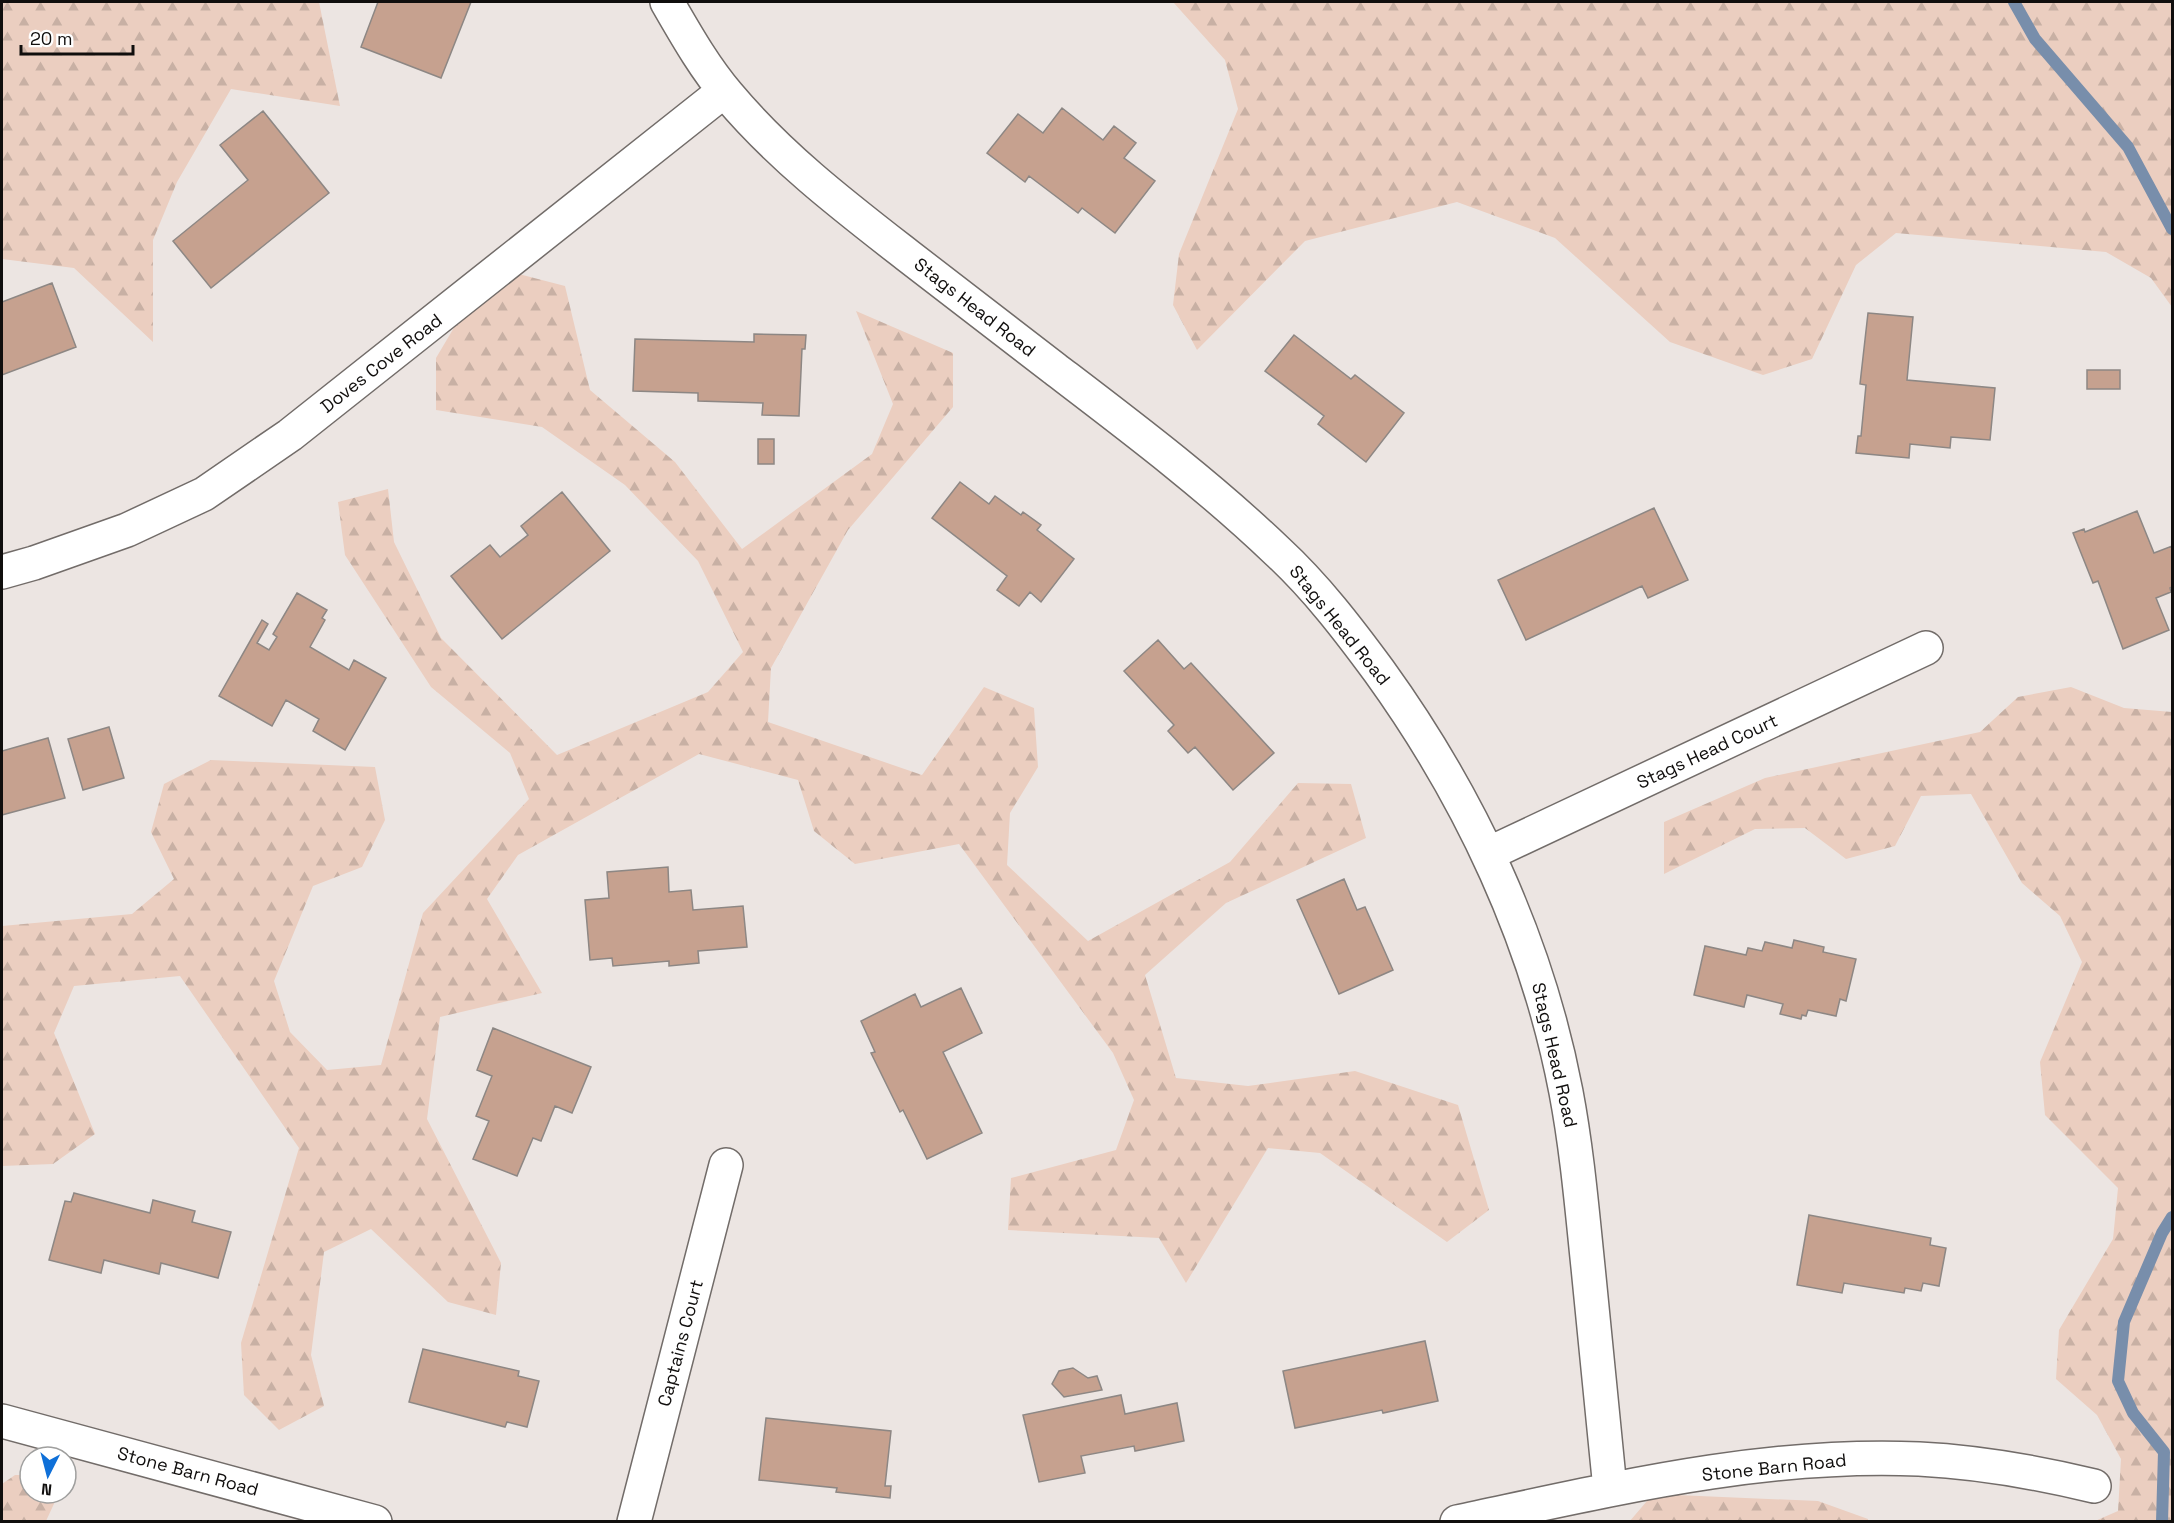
<svg xmlns="http://www.w3.org/2000/svg" width="2174" height="1523" font-family="'Space Grotesk',sans-serif">
  <style>
    .forest { fill: url(#forest-firs) }
    .lines { fill: none; stroke-linecap: round; stroke-linejoin: round }
    .stream { stroke: #788eab; stroke-width: 12 }
    .building { fill: #c6a18f; stroke: #8d8784; stroke-width: 1.5 }
    .minor-casing { stroke: #726c69; stroke-width: 36 }
    .minor { stroke: #fff; stroke-width: 33 }
    .labels { text-anchor: middle; dominant-baseline: central; stroke-width: 4.5; stroke-linejoin: round; paint-order: stroke }
    .street-label { font-size: 18px; fill: #100e0d; stroke: #fff }
  </style>
  <defs>
    <pattern id="forest-firs" width="22" height="20" patternUnits="userSpaceOnUse" patternTransform="scale(1.5)"><rect width="22" height="20" fill="#ebcec0"/><path d="M5 1l3.5 6h-7zM16 11l3.5 6h-7z" fill="#c8b0a4"/></pattern>
  </defs>
  <rect width="100%" height="100%" fill="#ece5e2"/>
  <path class="forest" d="M2,2H319L340,106L231,89L177,182L153,240V342L74,268L2,259Z
    M1173,2H2172V307L2151,278L2106,252L1896,233L1856,265L1812,359L1763,375L1670,342L1555,238L1457,202L1305,241L1197,350L1173,305L1179,254L1238,109L1225,60Z
    M511,272L565,286L590,390L675,462L742,549L872,454L893,404L856,311L953,353V407L848,530L771,668L768,722L922,775L984,687L1034,708L1038,767L1010,813L1007,865L1088,941L1230,862L1298,783L1351,784L1366,838L1226,903L1145,975L1176,1078L1248,1086L1355,1071L1458,1105L1489,1210L1447,1242L1320,1153L1268,1148L1186,1283L1159,1238L1008,1230L1011,1178L1116,1150L1134,1100L1113,1053L959,844L855,864L814,831L798,780L699,754L518,855L487,899L542,993L440,1017L427,1119L501,1263L496,1315L448,1302L371,1229L324,1252L311,1355L324,1406L279,1430L244,1395L241,1343L299,1148L180,976L74,986L54,1033L95,1134L53,1164L2,1166V926L132,914L174,879L151,832L164,784L211,760L375,767L385,820L362,867L313,886L274,981L290,1032L327,1070L381,1065L423,913L529,799L510,753L431,687L345,555L338,502L388,489L394,542L441,638L557,755L708,692L743,652L698,561L625,485L542,427L436,410V358L468,304Z
    M2071,687L2124,708L2172,712V1521H2095L2118,1511L2121,1459L2097,1415L2056,1379L2059,1330L2113,1239L2118,1188L2045,1115L2040,1062L2082,962L2060,916L2022,883L1971,794L1921,796L1895,846L1846,859L1805,828L1755,829L1664,874V822L1765,778L1980,732L2018,697Z
    M15,1475H30V1493H59L46,1521H2V1484Z
    M1653,1494L1818,1501L1868,1519V1522H1629Z"/>
  <g class="lines">
    <path class="stream" d="M2014,2L2035,39L2128,147L2172,229
      M2162,1522L2164,1452L2133,1413L2118,1381L2124,1322L2162,1233L2172,1217"/>
  </g>
  <path class="building" d="M378,2H471L441,78L361,47Z
    M1062,108L1103,140L1114,126L1136,143L1124,158L1155,181L1115,233L1082,208L1078,213L1029,176L1025,182L987,153L1018,114L1043,133Z
    M263,111L329,193L211,288L173,241L248,180L220,145Z
    M52,283L76,347L2,375V302Z
    M1868,313L1913,317L1907,380L1995,388L1990,440L1951,437L1950,448L1910,444L1909,458L1856,453L1858,436H1861L1866,385L1860,384Z
    M754,334L806,335L805,349H802L799,416L762,415L763,403L698,401V393L633,391L635,339L754,342Z
    M1294,335L1351,379L1355,375L1404,413L1366,462L1318,424L1324,416L1265,371Z
    M2087,370H2120V389H2087Z
    M758,439H774V464H758Z
    M960,482L989,504L995,496L1021,515L1023,512L1041,525L1037,530L1074,559L1041,602L1030,592L1019,606L997,590L1007,576L932,518Z
    M562,492L610,551L502,639L451,576L490,545L500,557L528,535L521,526Z
    M1654,508L1688,580L1648,598L1642,586L1526,640L1498,580Z
    M2137,511L2154,553L2172,546V587L2170,588L2171,592L2156,598L2169,630L2123,649L2098,581L2093,583L2073,533L2084,529L2085,532Z
    M297,593L327,610L322,618L325,620L310,647L349,670L354,660L386,678L345,750L313,731L319,719L286,700L272,726L219,696L262,620L268,624L257,643L269,650L277,637L273,634Z
    M1158,640L1184,669L1191,663L1274,753L1233,790L1195,747L1188,753L1168,731L1174,725L1124,671Z
    M109,727L124,778L83,790L68,739Z
    M48,738L65,798L2,815V751Z
    M668,867L669,892L691,890L693,910L743,906L747,947L698,951L699,963L669,966V961L613,966L612,958L590,960L585,900L609,898L607,872Z
    M1344,879L1357,910L1365,907L1393,970L1339,994L1297,900Z
    M1794,940L1824,947L1823,952L1856,959L1846,1001L1840,999L1836,1016L1808,1010L1806,1016L1802,1015L1801,1019L1780,1014L1783,1004L1747,995L1744,1007L1694,995L1705,946L1746,955L1748,948L1762,951L1765,942L1792,948Z
    M961,988L982,1033L943,1052L982,1133L927,1159L903,1110L900,1112L871,1053L875,1052L861,1021L915,994L921,1007Z
    M493,1028L591,1067L572,1113L555,1106L541,1141L533,1138L517,1176L473,1159L489,1121L476,1116L492,1076L477,1070Z
    M74,1193L150,1213L153,1200L195,1211L192,1222L231,1232L218,1278L161,1263L159,1274L104,1260L101,1273L49,1260L65,1201L71,1202Z
    M1809,1215L1931,1238L1930,1245L1946,1248L1939,1286L1923,1283L1921,1291L1905,1288L1904,1293L1844,1283L1842,1293L1797,1285Z
    M1425,1341L1438,1401L1383,1413L1382,1410L1295,1428L1283,1371Z
    M423,1349L519,1371L518,1376L539,1381L527,1427L507,1422L505,1427L409,1402Z
    M1073,1368L1088,1378L1097,1376L1102,1390L1064,1397L1052,1384L1059,1371Z
    M1121,1395L1125,1414L1177,1403L1184,1441L1135,1451L1134,1446L1081,1456L1085,1473L1039,1482L1023,1415Z
    M766,1418L891,1431L885,1486H891L890,1498L836,1492L837,1488L759,1480Z"/>
  <g class="lines">
    <g class="minor-casing">
      <path id="minor" d="M667,2C685,33 704,67 728,95C780,157 844,206 907,255C957,293 1006,331 1055,369C1131,427 1208,485 1277,551C1316,587 1348,629 1379,671C1470,797 1537,940 1566,1092C1577,1150 1582,1209 1588,1267C1595,1341 1603,1415 1610,1489
        M2,572L34,563L127,530L204,494L290,435L724,91
        M1488,854L1926,648
        M2,1421L375,1522
        M634,1522L726,1165
        M1457,1522C1609,1490 1763,1452 1919,1459C1979,1462 2036,1472 2094,1486"/>
    </g>
    <use href="#minor" class="minor"/>
  </g>
  <g class="labels">
    <g class="street-label">
      <text transform="translate(975 307) rotate(38)">Stags Head Road</text>
      <text transform="translate(381 363) rotate(-38)">Doves Cove Road</text>
      <text transform="translate(1340 625) rotate(51)">Stags Head Road</text>
      <text transform="translate(1707 751) rotate(-25)">Stags Head Court</text>
      <text transform="translate(1555 1055) rotate(77)">Stags Head Road</text>
      <text transform="translate(680 1343) rotate(-75)">Captains Court</text>
      <text transform="translate(1774 1467) rotate(-6)">Stone Barn Road</text>
      <text transform="translate(188 1471) rotate(15)">Stone Barn Road</text>
    </g>
  </g>
  <rect width="2174" height="1523" fill="none" stroke="#100e0d" stroke-width="6"/>
  <g transform="translate(48 1475) rotate(186)"><circle r="28" fill="#ffffff" stroke="#9f9f9e" stroke-width="1.5"/>
  <path d="M0-4.5L10 22L0 15L-10 22Z" fill="#0f70d8"/>
  <text y="-9" font-size="16" font-weight="bold" text-anchor="middle" fill="#100e0d">N</text>
  </g>
  <path d="M21 45v9h112v-9" fill="none" stroke="#100e0d" stroke-width="3"/>
  <text x="30" y="45" font-size="18" fill="#100e0d" stroke="#ffffff" stroke-width="4.5" paint-order="stroke">20 m</text>
</svg>
